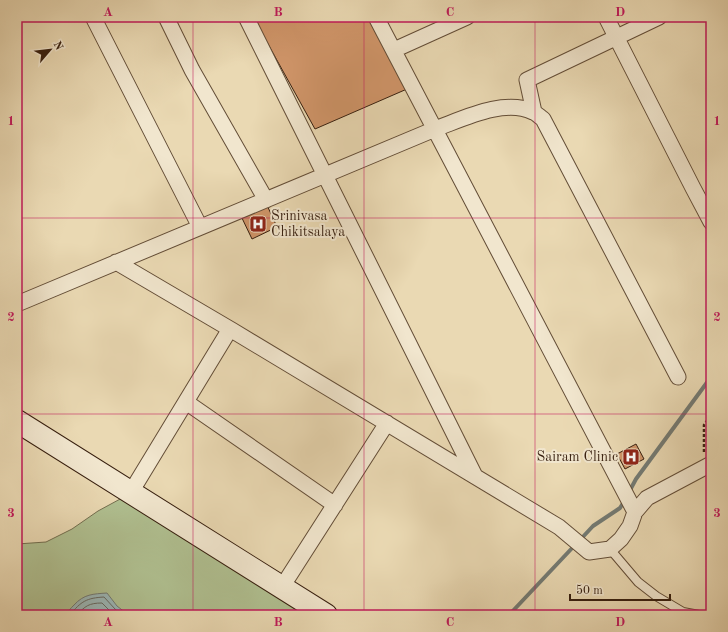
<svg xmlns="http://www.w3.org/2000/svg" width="728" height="632" font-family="'Old Standard TT',serif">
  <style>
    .green { fill: #b0c091; stroke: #736f50 }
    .water { fill: #9cb7b7; stroke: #737a73 }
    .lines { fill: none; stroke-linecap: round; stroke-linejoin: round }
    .shore { stroke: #696a62; stroke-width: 1 }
    .stream { stroke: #737a73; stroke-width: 4 }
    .building { fill: #d09569; stroke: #361e0e }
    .lane-casing { stroke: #634d37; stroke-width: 10 }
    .street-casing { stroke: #634d37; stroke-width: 17 }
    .secondary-casing { stroke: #361e0e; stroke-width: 24 }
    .path { stroke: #361e0e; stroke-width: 2.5; stroke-dasharray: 3 2; stroke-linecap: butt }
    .lane { stroke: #f1e6ce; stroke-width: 8 }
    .street { stroke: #f1e6ce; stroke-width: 15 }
    .secondary { stroke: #f1e6ce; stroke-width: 22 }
    .grid { fill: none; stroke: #c2185b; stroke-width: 1; stroke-opacity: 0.55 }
    .labels { text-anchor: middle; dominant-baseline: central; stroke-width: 4; stroke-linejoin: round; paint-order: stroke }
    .poi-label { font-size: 14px; fill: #361e0e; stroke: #f1e6ce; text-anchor: start }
    .neatline { fill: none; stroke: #c2185b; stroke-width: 1.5 }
    .grid-label { font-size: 13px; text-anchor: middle; font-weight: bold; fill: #c2185b }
  </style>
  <rect width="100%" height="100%" fill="#ead9b3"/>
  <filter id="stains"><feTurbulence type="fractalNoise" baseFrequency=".005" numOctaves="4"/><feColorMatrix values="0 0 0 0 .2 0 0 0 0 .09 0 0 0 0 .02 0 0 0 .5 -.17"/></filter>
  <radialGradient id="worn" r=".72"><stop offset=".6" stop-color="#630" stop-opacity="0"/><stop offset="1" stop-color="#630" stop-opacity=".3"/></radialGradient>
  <path class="green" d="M122,498L308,615H17V544L46,542L72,529L98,511Z"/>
  <path class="water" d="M107,593L117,606L126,613L127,615H66C68,611 71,608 74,605C84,594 93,594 107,593Z"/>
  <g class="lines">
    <path class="shore" d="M70,615C81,601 87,598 104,597L115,609L122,615
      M77,615C85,606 89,603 102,603L114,615"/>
    <path class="stream" d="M629,492L636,479L711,377
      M580,540L593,526L620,508L625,500
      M509,615L575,545"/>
  </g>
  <path class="building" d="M253,17H368L407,89L315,129Z
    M266,203L277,227L252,239L241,216Z
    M636,444L644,459L625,469L617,454Z"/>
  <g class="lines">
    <g class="lane-casing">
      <path id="lane" d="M610,549L638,582L656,596L683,612L699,615"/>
    </g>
    <g class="street-casing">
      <path id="street" d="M93,17L200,227
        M166,17L192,70L266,200
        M246,17L475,476
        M376,17L635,512
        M606,17L693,188L711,222
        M394,50L467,17
        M534,112L527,80L659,17
        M116,262L230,329
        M17,304L435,129C463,119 504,98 533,112C536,113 540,117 543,119L678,377
        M186,402L335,505
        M131,492L230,329L559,527L589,552L610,549L621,539L630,526L635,512L647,498L711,464
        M282,587L387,423"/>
    </g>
    <g class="secondary-casing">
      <path id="secondary" d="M17,421L326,615"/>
    </g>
    <path class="path" d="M704,452V425L711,415"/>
    <use href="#lane" class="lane"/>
    <use href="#street" class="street"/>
    <use href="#secondary" class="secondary"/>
  </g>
  <path class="grid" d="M193,17V615M364,17V615M535,17V615M17,218H711M17,414H711"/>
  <defs>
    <g id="hospital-square" transform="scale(0.9)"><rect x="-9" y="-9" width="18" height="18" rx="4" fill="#8f2418" stroke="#f1e6ce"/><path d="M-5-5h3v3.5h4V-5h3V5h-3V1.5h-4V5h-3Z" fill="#fff"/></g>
  </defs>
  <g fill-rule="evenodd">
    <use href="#hospital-square" x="258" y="224"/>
    <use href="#hospital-square" x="631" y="457"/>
  </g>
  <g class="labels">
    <g class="poi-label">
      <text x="271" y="216">Srinivasa<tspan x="271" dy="16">Chikitsalaya</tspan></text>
      <text x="618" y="457" text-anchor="end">Sairam Clinic</text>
    </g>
  </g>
  <rect width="728" height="632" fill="none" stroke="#ead9b3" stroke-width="44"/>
  <g transform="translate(50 50) rotate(62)" stroke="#f1e6ce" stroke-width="3" paint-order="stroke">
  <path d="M0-3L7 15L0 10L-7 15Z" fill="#361e0e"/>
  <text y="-6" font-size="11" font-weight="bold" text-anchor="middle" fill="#361e0e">N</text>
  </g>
  <path d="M570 594v6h100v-6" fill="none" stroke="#361e0e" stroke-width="2"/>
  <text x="576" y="594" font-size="12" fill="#361e0e" stroke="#f1e6ce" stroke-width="3" paint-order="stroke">50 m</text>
  <rect x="22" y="22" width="684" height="588" class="neatline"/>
  <g class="grid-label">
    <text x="108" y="16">A</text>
    <text x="278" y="16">B</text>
    <text x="450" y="16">C</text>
    <text x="620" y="16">D</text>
    <text x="11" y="125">1</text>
    <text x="717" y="125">1</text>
    <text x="11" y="321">2</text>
    <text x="717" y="321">2</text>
    <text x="11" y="517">3</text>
    <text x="717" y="517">3</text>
    <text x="108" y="626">A</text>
    <text x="278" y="626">B</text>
    <text x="450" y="626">C</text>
    <text x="620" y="626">D</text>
  </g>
  <rect width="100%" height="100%" filter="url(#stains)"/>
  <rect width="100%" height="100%" fill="url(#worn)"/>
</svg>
